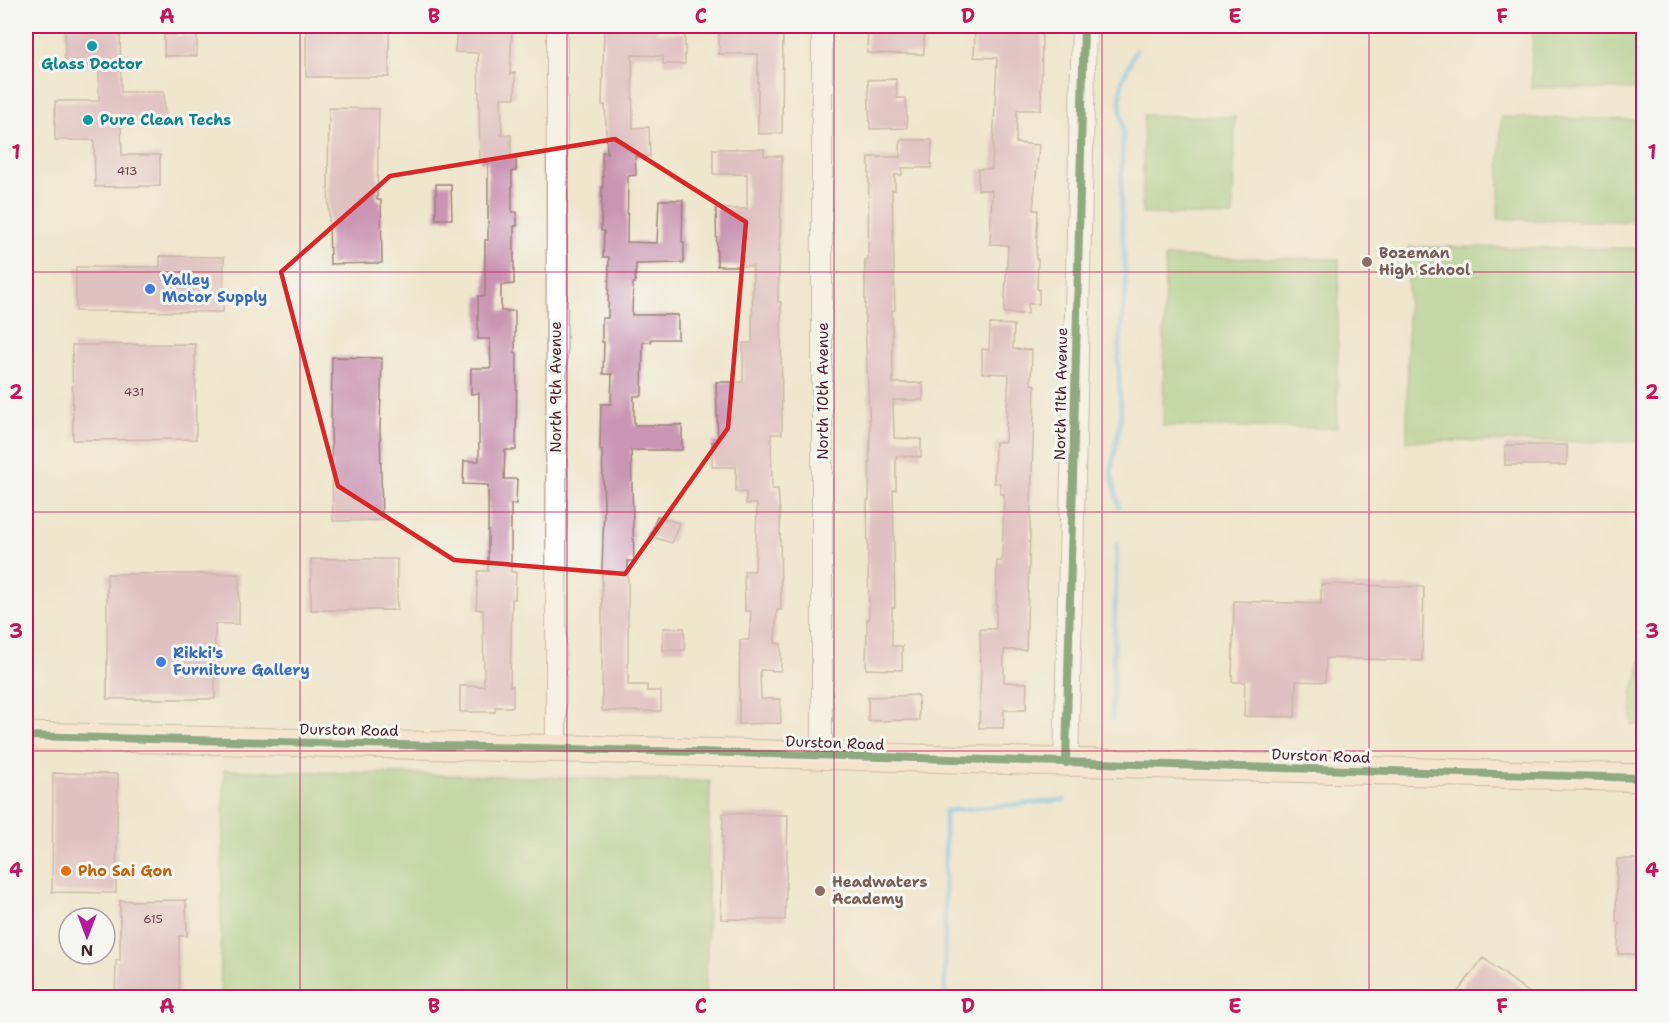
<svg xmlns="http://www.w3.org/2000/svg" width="1669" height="1023" font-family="'Shantell Sans',sans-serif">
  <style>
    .green { fill: #91c678; stroke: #6e7252; stroke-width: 1.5 }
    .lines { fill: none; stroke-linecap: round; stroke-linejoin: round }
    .stream { stroke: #72c0ed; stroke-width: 5 }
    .building { fill: #ca95b2 }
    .minor-casing { stroke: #9d827c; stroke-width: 22 }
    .tertiary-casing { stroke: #9d827c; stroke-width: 26 }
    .secondary-casing { stroke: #9d827c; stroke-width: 29 }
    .minor { stroke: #fff; stroke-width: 20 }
    .tertiary { stroke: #fff; stroke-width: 24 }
    .secondary { stroke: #fce5cf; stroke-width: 27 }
    .cycleway-casing { stroke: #f6f6f2; stroke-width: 11 }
    .cycleway { stroke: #1b5e20; stroke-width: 8 }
    .marked { fill: none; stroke: #d62828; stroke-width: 4.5; stroke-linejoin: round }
    .grid { fill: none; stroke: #c2185b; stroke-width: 1.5; stroke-opacity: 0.55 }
    .culture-dot { fill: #0f9aa8; stroke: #f6f6f2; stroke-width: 2 }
    .education-dot { fill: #8d6e63; stroke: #f6f6f2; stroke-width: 2 }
    .shop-dot { fill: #3f7fe0; stroke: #f6f6f2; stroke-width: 2 }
    .food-dot { fill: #e8710a; stroke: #f6f6f2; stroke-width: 2 }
    .labels { text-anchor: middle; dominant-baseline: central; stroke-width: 6; stroke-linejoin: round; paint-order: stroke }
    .number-label { font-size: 12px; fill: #6a3c4d }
    .culture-label { font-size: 15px; font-weight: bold; fill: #0d838f; stroke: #f6f6f2 }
    .education-label { font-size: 15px; font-weight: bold; fill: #785e54; stroke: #f6f6f2; text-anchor: start }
    .shop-label { font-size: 15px; font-weight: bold; fill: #366cbe; stroke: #f6f6f2; text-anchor: start }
    .street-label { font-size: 15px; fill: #4a1f2b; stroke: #f6f6f2 }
    .food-label { font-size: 15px; font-weight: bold; fill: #c56008; stroke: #f6f6f2; text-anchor: start }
    .neatline { fill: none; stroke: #c2185b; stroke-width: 2 }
    .grid-label { font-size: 20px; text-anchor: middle; font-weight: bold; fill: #c2185b }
  </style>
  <rect width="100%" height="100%" fill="#f6f6f2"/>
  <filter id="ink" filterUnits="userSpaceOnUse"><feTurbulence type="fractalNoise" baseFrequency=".0167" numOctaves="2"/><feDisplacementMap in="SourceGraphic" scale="12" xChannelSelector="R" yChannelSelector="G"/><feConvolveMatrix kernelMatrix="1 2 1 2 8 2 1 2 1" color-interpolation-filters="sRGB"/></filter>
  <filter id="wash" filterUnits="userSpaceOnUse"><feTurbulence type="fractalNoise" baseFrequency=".008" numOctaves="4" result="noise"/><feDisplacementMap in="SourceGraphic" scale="24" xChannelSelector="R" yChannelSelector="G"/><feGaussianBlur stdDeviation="1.35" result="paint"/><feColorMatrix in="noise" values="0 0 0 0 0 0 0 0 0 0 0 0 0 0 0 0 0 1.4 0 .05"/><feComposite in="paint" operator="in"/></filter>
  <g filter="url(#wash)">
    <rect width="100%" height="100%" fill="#f0e6ce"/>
    <path class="green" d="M1533,26H1643V90L1531,87Z
      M1144,115L1235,117L1233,216L1142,214Z
      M1501,117L1643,120V222L1498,219Z
      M1408,247L1643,248V442L1407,441Z
      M1165,257L1339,259L1337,428L1163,426Z
      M1643,655V725H1632V695Z
      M224,770L710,781L706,997H220Z"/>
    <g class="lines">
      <path class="stream" d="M1119,507L1111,472L1121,417L1118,359L1126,288L1121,205L1123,129L1120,102L1122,80L1136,50
        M1112,719L1117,543
        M945,998V811L1064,800"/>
    </g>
    <g id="blocks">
      <path class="building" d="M65,26H120L121,92H164L165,125L121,126L122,155H160V186L95,187L94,140H55V101H99V66H65Z
        M604,26H657V33H685V64H663V56L632,55L633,128L649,127L650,156L635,157L636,175L628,176L627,242L657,243L659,200H683L682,242H684V263L636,264L635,283H633L632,315H678V339H651V342H643L642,396H634V425H682V450H631L634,561H628V685H647V691H661V711H602V570L604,504L602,450H600L601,404H611L612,374H603L604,342H602V318H608L609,257H603L604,231H601L602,187H603L602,152L607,153L605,105H602Z
        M868,26H924V54L867,53Z
        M306,27H389V77H306Z
        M457,27L512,30L510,74L515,73V98H501L502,135H511V156H516V171H512V212H517V226H514V284L501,285V311H515V353H517L516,450H505L504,479H517L516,504H511V572H516L515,599H512L510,686H513V707H495V712H460V686H484L483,610L476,609L478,571H488V485L463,484L464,461H479V393L471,394V368H491L490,339H478V296H485V240H488V162H480L478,53L455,52Z
        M719,27H783L782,133L758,134V54H719Z
        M975,30L1042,32L1041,110H1017L1016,143L1039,145L1033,210H1038L1036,259H1038L1037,289H1039V304H1028V314L1004,313L1008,245L990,244L992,190H978V169H992L997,58L974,57Z
        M164,35H197V56H164Z
        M896,79L897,98H906L907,128L870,129L868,80Z
        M329,108L379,109L377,200H381L382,263L330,264L328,177Z
        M900,140H932L931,168H902V175H895V190H892L895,310H892L893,383H923V400H893L894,438L921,439V457L896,456V490H893L895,608H892V646H902V670L866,669L867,619H869L867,500H869L870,431L865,324V260H868L869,157H900Z
        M713,149H764V156H782L778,302H781L782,434H771L772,489H778L780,515L781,610H777L775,643L781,644V671L760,670L761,699H780L781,723L739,724L740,640H749L751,611H745L744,571H755L757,504H746V492H736V467H712V442H718L716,382H743V343H752L753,266H717L716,209H747V174H713Z
        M436,184H451L452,219H436Z
        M160,256L224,257L223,312L76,311V267H160Z
        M990,324L1014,325L1013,349L1032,350L1031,384L1035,385L1026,650H1004V682L1027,683L1026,710H1004L1003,728H979L981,667L980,629H996L997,561H1002L1004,494H1000V483H994L995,442H1005L1009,374L982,373V349L989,350Z
        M195,344L196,439L73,440L72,345Z
        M332,357L382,358L380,428L382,520L333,521L331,426Z
        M1505,445H1567V465H1505Z
        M657,516L679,523L672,543L650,536Z
        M311,559H397V610H311Z
        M107,574H239V624H215V699H107Z
        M1321,584L1424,587L1422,661L1326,658L1325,682L1296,681L1295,717L1244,716L1245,682H1232L1234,601L1321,604Z
        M663,628H684L685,650H663Z
        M918,695L919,720L868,721V697Z
        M53,773L118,774L116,893L52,892Z
        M723,813L788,815L785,920L721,919Z
        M1617,859H1644V954H1618L1619,922H1616Z
        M186,900L187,936H179V998H115L116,960H120V901Z
        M1483,958L1536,998H1453Z"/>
    </g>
  </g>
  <g filter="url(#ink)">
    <use href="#blocks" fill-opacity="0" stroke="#9d827c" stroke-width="1.5"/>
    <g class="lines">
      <g class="minor-casing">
        <path id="minor" d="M822,26V757
          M556,749L557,26"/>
      </g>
      <g class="tertiary-casing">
        <path id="tertiary" d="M1066,763L1084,26"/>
      </g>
      <g class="secondary-casing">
        <path id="secondary" d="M26,736L697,752L1644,778"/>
      </g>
      <use href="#minor" class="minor"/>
      <use href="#tertiary" class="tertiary"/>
      <use href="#secondary" class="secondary"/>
      <g class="cycleway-casing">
        <path id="cycleway" d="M26,736L697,752L1644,778
          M1066,763L1084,26"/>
      </g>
      <use href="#cycleway" class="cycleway"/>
    </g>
  </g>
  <path d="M0 0H1669V1023H0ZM615,139L746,222L728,428L625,574L454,560L338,486L281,272L390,176Z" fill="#f0e6ce" fill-opacity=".55" fill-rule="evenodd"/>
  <path class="marked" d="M615,139L746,222L728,428L625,574L454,560L338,486L281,272L390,176Z"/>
  <path class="grid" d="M300,26V998M567,26V998M834,26V998M1102,26V998M1369,26V998M26,272H1644M26,512H1644M26,751H1644"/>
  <g class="culture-dot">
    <circle cx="92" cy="46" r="6"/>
    <circle cx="88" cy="120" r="6"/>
  </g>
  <g class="education-dot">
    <circle cx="1367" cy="262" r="6"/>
    <circle cx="820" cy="891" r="6"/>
  </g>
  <g class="shop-dot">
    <circle cx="150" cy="289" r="6"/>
    <circle cx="161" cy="662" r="6"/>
  </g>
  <circle class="food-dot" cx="66" cy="871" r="6"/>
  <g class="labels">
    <g class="number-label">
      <text x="127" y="171">413</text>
      <text x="134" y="392">431</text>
      <text x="153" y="919">615</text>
    </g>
    <g class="culture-label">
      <text x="92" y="64">Glass Doctor</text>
      <text x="100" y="120" text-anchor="start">Pure Clean Techs</text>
    </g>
    <g class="education-label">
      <text x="1379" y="253">Bozeman<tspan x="1379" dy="17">High School</tspan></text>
      <text x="832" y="882">Headwaters<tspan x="832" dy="17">Academy</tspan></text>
    </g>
    <g class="shop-label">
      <text x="162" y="280">Valley<tspan x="162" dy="17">Motor Supply</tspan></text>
      <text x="173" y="653">Rikki's<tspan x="173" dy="17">Furniture Gallery</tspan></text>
    </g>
    <g class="street-label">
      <text transform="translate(556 387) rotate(-90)">North 9th Avenue</text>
      <text transform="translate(823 391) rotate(-90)">North 10th Avenue</text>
      <text transform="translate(1061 394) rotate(-89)">North 11th Avenue</text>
      <text transform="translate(349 730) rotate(1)">Durston Road</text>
      <text transform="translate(835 743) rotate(2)">Durston Road</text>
      <text transform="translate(1321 756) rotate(2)">Durston Road</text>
    </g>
    <g class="food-label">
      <text x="78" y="871">Pho Sai Gon</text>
    </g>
  </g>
  <rect width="1669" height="1023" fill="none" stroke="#f6f6f2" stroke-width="66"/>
  <g transform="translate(87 936) rotate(180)"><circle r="28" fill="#f6f6f2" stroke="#b1a0a2" stroke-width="1.5"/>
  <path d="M0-4.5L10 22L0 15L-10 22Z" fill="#b5179e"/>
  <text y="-9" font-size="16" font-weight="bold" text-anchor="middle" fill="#4a1f2b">N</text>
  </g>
  <rect x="33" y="33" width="1603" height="957" class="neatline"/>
  <g class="grid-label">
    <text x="167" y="23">A</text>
    <text x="434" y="23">B</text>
    <text x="701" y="23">C</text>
    <text x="968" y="23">D</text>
    <text x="1235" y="23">E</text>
    <text x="1502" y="23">F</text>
    <text x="16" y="159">1</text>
    <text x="1652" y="159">1</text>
    <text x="16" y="399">2</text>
    <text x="1652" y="399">2</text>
    <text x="16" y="638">3</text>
    <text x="1652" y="638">3</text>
    <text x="16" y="877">4</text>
    <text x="1652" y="877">4</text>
    <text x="167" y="1013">A</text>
    <text x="434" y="1013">B</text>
    <text x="701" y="1013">C</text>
    <text x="968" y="1013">D</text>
    <text x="1235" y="1013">E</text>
    <text x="1502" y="1013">F</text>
  </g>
</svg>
